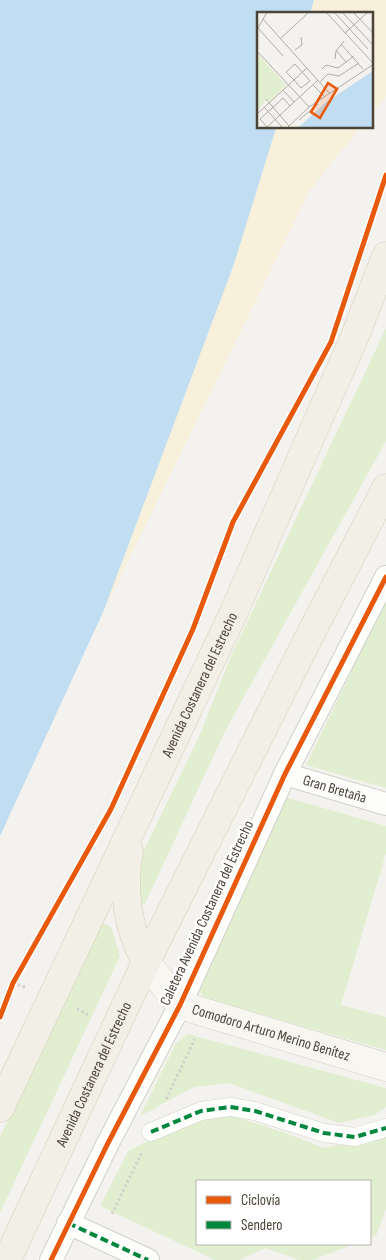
<svg xmlns="http://www.w3.org/2000/svg" width="386" height="1260" font-family="'Sofia Sans Condensed',sans-serif">
  <style>
    .green { fill: #e1eecf }
    .sand { fill: #f7f0da }
    .water { fill: #c0ddf1 }
    .lines { fill: none; stroke-linecap: round; stroke-linejoin: round }
    .pedestrian-casing { stroke: #d2d0cb; stroke-width: 19 }
    .minor-casing { stroke: #d2d0cb; stroke-width: 24 }
    .secondary-casing { stroke: #d3cfc5; stroke-width: 29 }
    .primary-casing { stroke: #d6cebb; stroke-width: 29 }
    .path { stroke: #d3d2cc; stroke-width: 3; stroke-dasharray: 2.5 2.5; stroke-linecap: butt }
    .pedestrian { stroke: #fdfdfc; stroke-width: 18 }
    .minor { stroke: #fdfdfc; stroke-width: 22 }
    .secondary { stroke: #f7f6f1; stroke-width: 28 }
    .primary { stroke: #f2efe6; stroke-width: 28 }
    .quiet { stroke: #00873e; stroke-width: 4; stroke-dasharray: 8 4; stroke-linecap: butt }
    .cycleway-casing { stroke: #fff; stroke-width: 8 }
    .cycleway { stroke: #e8590c; stroke-width: 5 }
    .labels { text-anchor: middle; dominant-baseline: central; stroke-width: 5; stroke-linejoin: round; paint-order: stroke }
    .street-label { font-size: 15px; fill: #4b4439; stroke: #fff }
    .inset-road { fill: none; stroke: #b0aca6; stroke-width: 1 }
    .view { fill: #e8590c; fill-opacity: 0.15; stroke: #e8590c; stroke-width: 2.5 }
    .inset-edge { fill: none; stroke: #4b4439; stroke-width: 2.5 }
  </style>
  <rect width="100%" height="100%" fill="#f4f2ee"/>
  <path class="green" d="M386,328V441L225,731L145,904L136,902L138,863L201,732L230,658Z
    M386,600V788L306,765Z
    M285,797L386,826V853L341,1005L386,1017V1050L203,998L199,988Z
    M101,922L111,927L120,956L0,1213V1137Z
    M188,1034L386,1088V1107L374,1115L339,1123L229,1083L194,1087L140,1116L176,1043Z
    M222,1113L283,1132L324,1148L386,1136V1209L376,1236L370,1238V1181H197V1244H355L312,1260H299L266,1248L239,1260H215L100,1206L128,1151L184,1123Z"/>
  <path class="sand" d="M314,0H386V96L372,113V14H310Z
    M276,128H360L310,190L104,610L234,264Z"/>
  <path class="water" d="M0,0H314L310,14H258V128H276L234,264L104,610L0,836Z"/>
  <g class="lines">
    <g class="pedestrian-casing">
      <path id="pedestrian" d="M151,1132L201,1111L230,1107L255,1111L324,1133L355,1137L386,1128"/>
    </g>
    <g class="minor-casing">
      <g id="minor">
        <path id="s1" d="M285,774L386,804"/>
        <path d="M68,1223L148,1260"/>
        <path d="M51,1260L107,1145L180,1005L285,774L386,577"/>
      </g>
    </g>
    <g class="secondary-casing">
      <g id="secondary">
        <path id="s2" d="M146,962L180,1005L386,1067"/>
      </g>
    </g>
    <g class="primary-casing">
      <g id="primary">
        <path d="M129,851C122,890 127,927 146,962"/>
        <path id="s3" d="M0,1108L232,616L355,336L386,256"/>
        <path id="s4" d="M7,1260L146,962L308,639L386,488"/>
      </g>
    </g>
    <path class="path" d="M13,983L25,987
      M77,1009L89,1015
      M166,1099L195,1039
      M112,1214L142,1152"/>
    <use href="#pedestrian" class="pedestrian"/>
    <use href="#minor" class="minor"/>
    <use href="#secondary" class="secondary"/>
    <use href="#primary" class="primary"/>
    <path class="quiet" d="M151,1132L201,1111L230,1107L255,1111L324,1133L355,1137L386,1128
      M68,1223L148,1260"/>
    <g class="cycleway-casing">
      <path id="cycleway" d="M0,1017L13,983L111,809L193,629L233,522L331,342L386,175
        M51,1260L107,1145L180,1005L285,774L386,577"/>
    </g>
    <use href="#cycleway" class="cycleway"/>
  </g>
  <g class="labels">
    <g class="street-label">
      <text stroke="none"><textPath href="#s3" startOffset="468">Avenida Costanera del Estrecho</textPath></text>
      <text stroke="none"><textPath href="#s1" startOffset="52">Gran Bretaña</textPath></text>
      <text transform="translate(207 913) rotate(-65)">Caletera Avenida Costanera del Estrecho</text>
      <text stroke="none"><textPath href="#s2" startOffset="150">Comodoro Arturo Merino Benítez</textPath></text>
      <text stroke="none"><textPath href="#s4" startOffset="205">Avenida Costanera del Estrecho</textPath></text>
    </g>
  </g>
  <g transform="translate(257 12)">
    <rect width="116" height="116" fill="#f4f2ee"/>
    <path d="M0,41L29,73L13,89L9,87L0,100Z" fill="#e1eecf"/>
    <path d="M116,59V116H41L69,90Z" fill="#c0ddf1"/>
    <path class="inset-road" d="M69,0L115,50M77,0L111,37M85,0L117,34M96,0L117,22M6,7L73,82M1,16L26,44M0,18L10,0M88,21L111,0M23,27L52,0M84,32L106,57M38,38L45,33L44,25M79,38L89,50M0,39L52,95M78,47L79,39L87,29M38,52L29,60L37,68L44,76L53,69M38,52L53,69M65,57L69,53L81,56L97,44M63,70L71,62L82,64L102,51M56,73L67,84M26,78L37,90M9,87L32,114M7,95L26,116M0,102L50,56M42,108L61,92M10,115L3,107L26,86L33,94M9,116L61,68M30,116L52,95L117,52"/>
    <path class="view" d="M71,71L80,77L63,106L54,100Z"/>
    <rect width="116" height="116" class="inset-edge"/>
  </g>
  <rect x="196" y="1180" width="175" height="65" fill="#ffffff" stroke="#b7b4b0"/>
  <rect x="206" y="1196" width="25" height="8" fill="#e8590c" stroke="#b7b4b0"/>
  <text x="241" y="1205" font-size="15" fill="#4b4439">Ciclovía</text>
  <rect x="206" y="1221" width="25" height="8" fill="#00873e" stroke="#b7b4b0"/>
  <text x="241" y="1230" font-size="15" fill="#4b4439">Sendero</text>
</svg>
